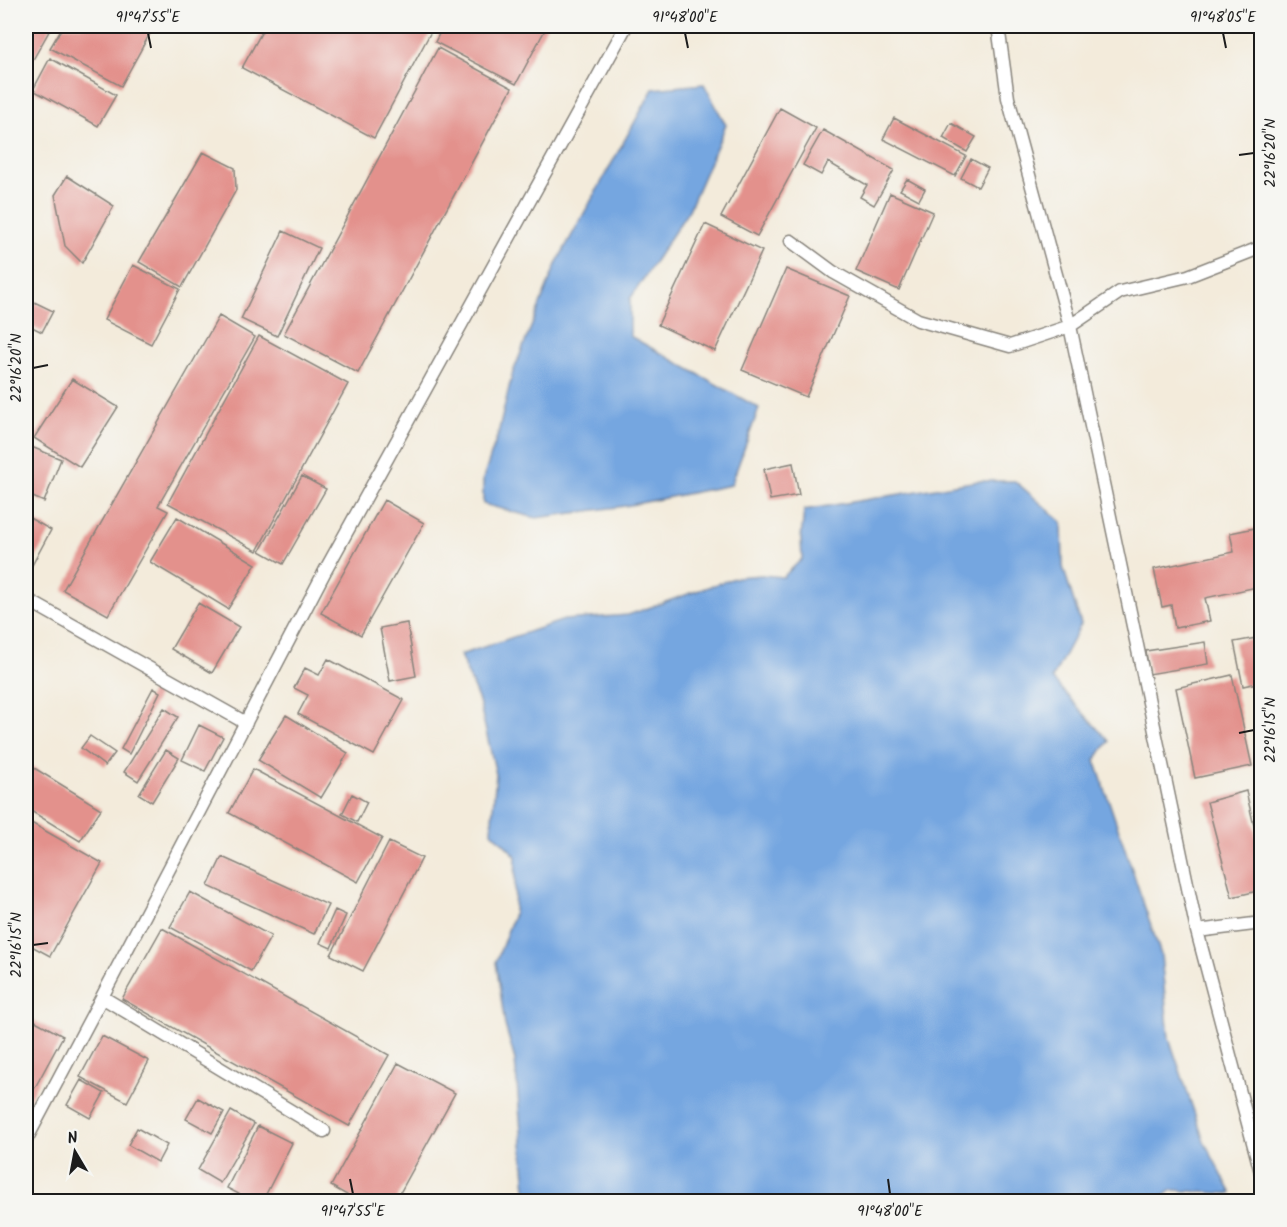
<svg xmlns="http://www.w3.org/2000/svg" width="1287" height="1227" font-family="Kalam,sans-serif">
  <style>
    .water { fill: #75a6e0; stroke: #48617e; stroke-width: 1.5 }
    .building { fill: #e3918c }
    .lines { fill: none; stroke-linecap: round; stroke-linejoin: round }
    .lane-casing { stroke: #88847c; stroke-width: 15 }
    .lane { stroke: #fff; stroke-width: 12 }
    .ticks { fill: none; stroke: #1c1c1c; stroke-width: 2 }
    .neatline { fill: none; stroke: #1c1c1c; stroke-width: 2 }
    .ticks-label { font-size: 15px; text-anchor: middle; fill: #1c1c1c }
  </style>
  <rect width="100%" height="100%" fill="#f6f6f2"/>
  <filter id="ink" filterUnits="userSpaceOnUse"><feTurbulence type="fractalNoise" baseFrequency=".0167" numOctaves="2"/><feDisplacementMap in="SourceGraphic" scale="12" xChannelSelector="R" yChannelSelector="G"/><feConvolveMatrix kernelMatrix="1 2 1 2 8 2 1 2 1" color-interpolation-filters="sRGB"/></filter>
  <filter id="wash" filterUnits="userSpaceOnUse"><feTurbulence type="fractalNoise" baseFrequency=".008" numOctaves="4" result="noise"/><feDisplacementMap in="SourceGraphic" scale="24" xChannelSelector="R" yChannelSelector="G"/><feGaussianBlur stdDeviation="1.35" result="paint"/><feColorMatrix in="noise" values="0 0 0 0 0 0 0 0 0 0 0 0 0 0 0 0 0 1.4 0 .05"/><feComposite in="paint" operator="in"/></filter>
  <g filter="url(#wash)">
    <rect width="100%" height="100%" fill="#f3ebdb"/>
    <path class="water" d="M704,84L726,125L689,210L630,299V336L759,408L731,485L625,506L536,518L483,504V479L498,434L512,375L557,262L653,89Z
      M978,481H1015L1062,522L1063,567L1081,624L1052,679L1109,741L1095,760L1161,955L1169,1038L1204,1141L1232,1194L1173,1190L1152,1202L527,1201L515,1060L505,1025L496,962L514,914L516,856L491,831L496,774L479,701L460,655L564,620L628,615L737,577L762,575L783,577L802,559L801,539L804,510Z"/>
    <g id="blocks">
      <path class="building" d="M26,26H52L26,72Z
        M63,26H154L121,86L50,48Z
        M265,26H434L374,138L242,68Z
        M443,26H547L516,84L435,42Z
        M438,48L512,88L358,373L284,334Z
        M50,58L116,95L98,126L33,90Z
        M780,108L816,128L757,236L721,217Z
        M894,118L966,156L955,176L883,139Z
        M951,123L976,137L967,152L943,138Z
        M823,130L894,170L874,205L860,197L867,185L828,162L821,175L803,165Z
        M203,152L235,168L236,190L182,287L139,262Z
        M971,159L988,168L978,187L961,178Z
        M67,176L114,206L82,263L65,246L55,195Z
        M907,179L925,189L919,200L900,190Z
        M890,193L933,212L899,290L856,271Z
        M705,224L762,251L715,351L658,325Z
        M283,231L319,248L277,336L241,319Z
        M133,265L180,289L151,344L104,320Z
        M786,269L850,296L806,397L742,370Z
        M26,298L53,311L42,332L26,324Z
        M219,316L255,337L158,506L168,511L108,615L63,590Z
        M259,336L348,384L257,551L168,503Z
        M72,379L118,407L80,467L34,438Z
        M29,446L61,459L44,502L26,494V454Z
        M793,463L799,495L770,500L764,469Z
        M302,476L326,489L283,564L260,551Z
        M384,500L424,523L361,635L321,613Z
        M26,516L51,530L30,569L26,567Z
        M177,517L256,564L228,609L150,562Z
        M1255,528L1259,547L1262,546V586L1205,598L1210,621L1175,628L1171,605L1162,607L1154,569L1234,552L1230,533Z
        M198,603L239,627L212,673L171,649Z
        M407,623L416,676L390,681L380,628Z
        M1262,637V682L1243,686L1234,642Z
        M1205,642L1208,664L1149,674L1146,651Z
        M328,659L404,700L374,755L298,714L308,695L294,688L305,668L319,675Z
        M1232,675L1252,766L1195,778L1176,688Z
        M153,688L160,692L129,754L121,749Z
        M164,708L178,717L138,781L124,772Z
        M286,715L348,753L321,798L258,760Z
        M199,725L223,737L205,771L182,760Z
        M90,736L115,753L105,766L81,748Z
        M166,750L179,758L152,802L139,794Z
        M26,763L101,809L80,841L26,808Z
        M253,769L382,838L358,882L229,813Z
        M1246,791L1262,861V890L1232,897L1207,802Z
        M352,794L367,802L357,822L342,814Z
        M26,820L102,863L50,956L26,943Z
        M389,842L422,858L363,971L331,955Z
        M222,857L328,905L314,934L208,886Z
        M190,892L271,936L251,971L170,927Z
        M335,910L346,915L331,948L320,943Z
        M162,928L389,1055L349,1126L122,999Z
        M28,1017L63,1036L26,1104V1021Z
        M102,1036L149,1061L127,1102L80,1077Z
        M398,1063L455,1093L395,1202H359L331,1186Z
        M81,1080L104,1093L90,1118L67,1105Z
        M198,1098L224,1112L212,1133L186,1119Z
        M231,1111L254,1124L220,1183L198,1170Z
        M258,1126L292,1143L262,1202H254L227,1188Z
        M137,1128L167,1145L158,1162L128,1145Z"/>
    </g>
  </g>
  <g filter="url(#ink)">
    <use href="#blocks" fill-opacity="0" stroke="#88847c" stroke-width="1.5"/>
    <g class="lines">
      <g class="lane-casing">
        <path id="lane" d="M998,26L1008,98L1070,326L1197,931L1262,1176
          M791,241L833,272L918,320L1010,346L1070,326L1120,292L1188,276L1262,247
          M26,599L246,723
          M1197,931L1262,923
          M102,997L324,1131
          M26,1140L102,997L325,571L626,26"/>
      </g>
      <use href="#lane" class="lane"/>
    </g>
  </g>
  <path class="ticks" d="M148,33L151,48M685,33L688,48M1223,33L1226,48M1239,155L1254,153M33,368L48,365M1239,733L1254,730M33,945L48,943M350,1179L353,1194M888,1179L890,1194"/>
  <rect width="1287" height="1227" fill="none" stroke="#f6f6f2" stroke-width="66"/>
  <g transform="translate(75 1152) rotate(350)" stroke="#f6f6f2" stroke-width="4.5" paint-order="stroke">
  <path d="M0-4.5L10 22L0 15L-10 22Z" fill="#1c1c1c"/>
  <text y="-9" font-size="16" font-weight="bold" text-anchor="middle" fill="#1c1c1c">N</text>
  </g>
  <rect x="33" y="33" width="1221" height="1161" class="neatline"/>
  <g class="ticks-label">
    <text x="148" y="22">91°47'55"E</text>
    <text x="685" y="22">91°48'00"E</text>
    <text x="1223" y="22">91°48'05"E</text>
    <text transform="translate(1270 153) rotate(-90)" y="5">22°16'20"N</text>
    <text transform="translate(16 368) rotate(-90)" y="5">22°16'20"N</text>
    <text transform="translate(1270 730) rotate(-90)" y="5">22°16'15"N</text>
    <text transform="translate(16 945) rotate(-90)" y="5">22°16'15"N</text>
    <text x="353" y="1216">91°47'55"E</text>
    <text x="890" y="1216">91°48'00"E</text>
  </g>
</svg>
